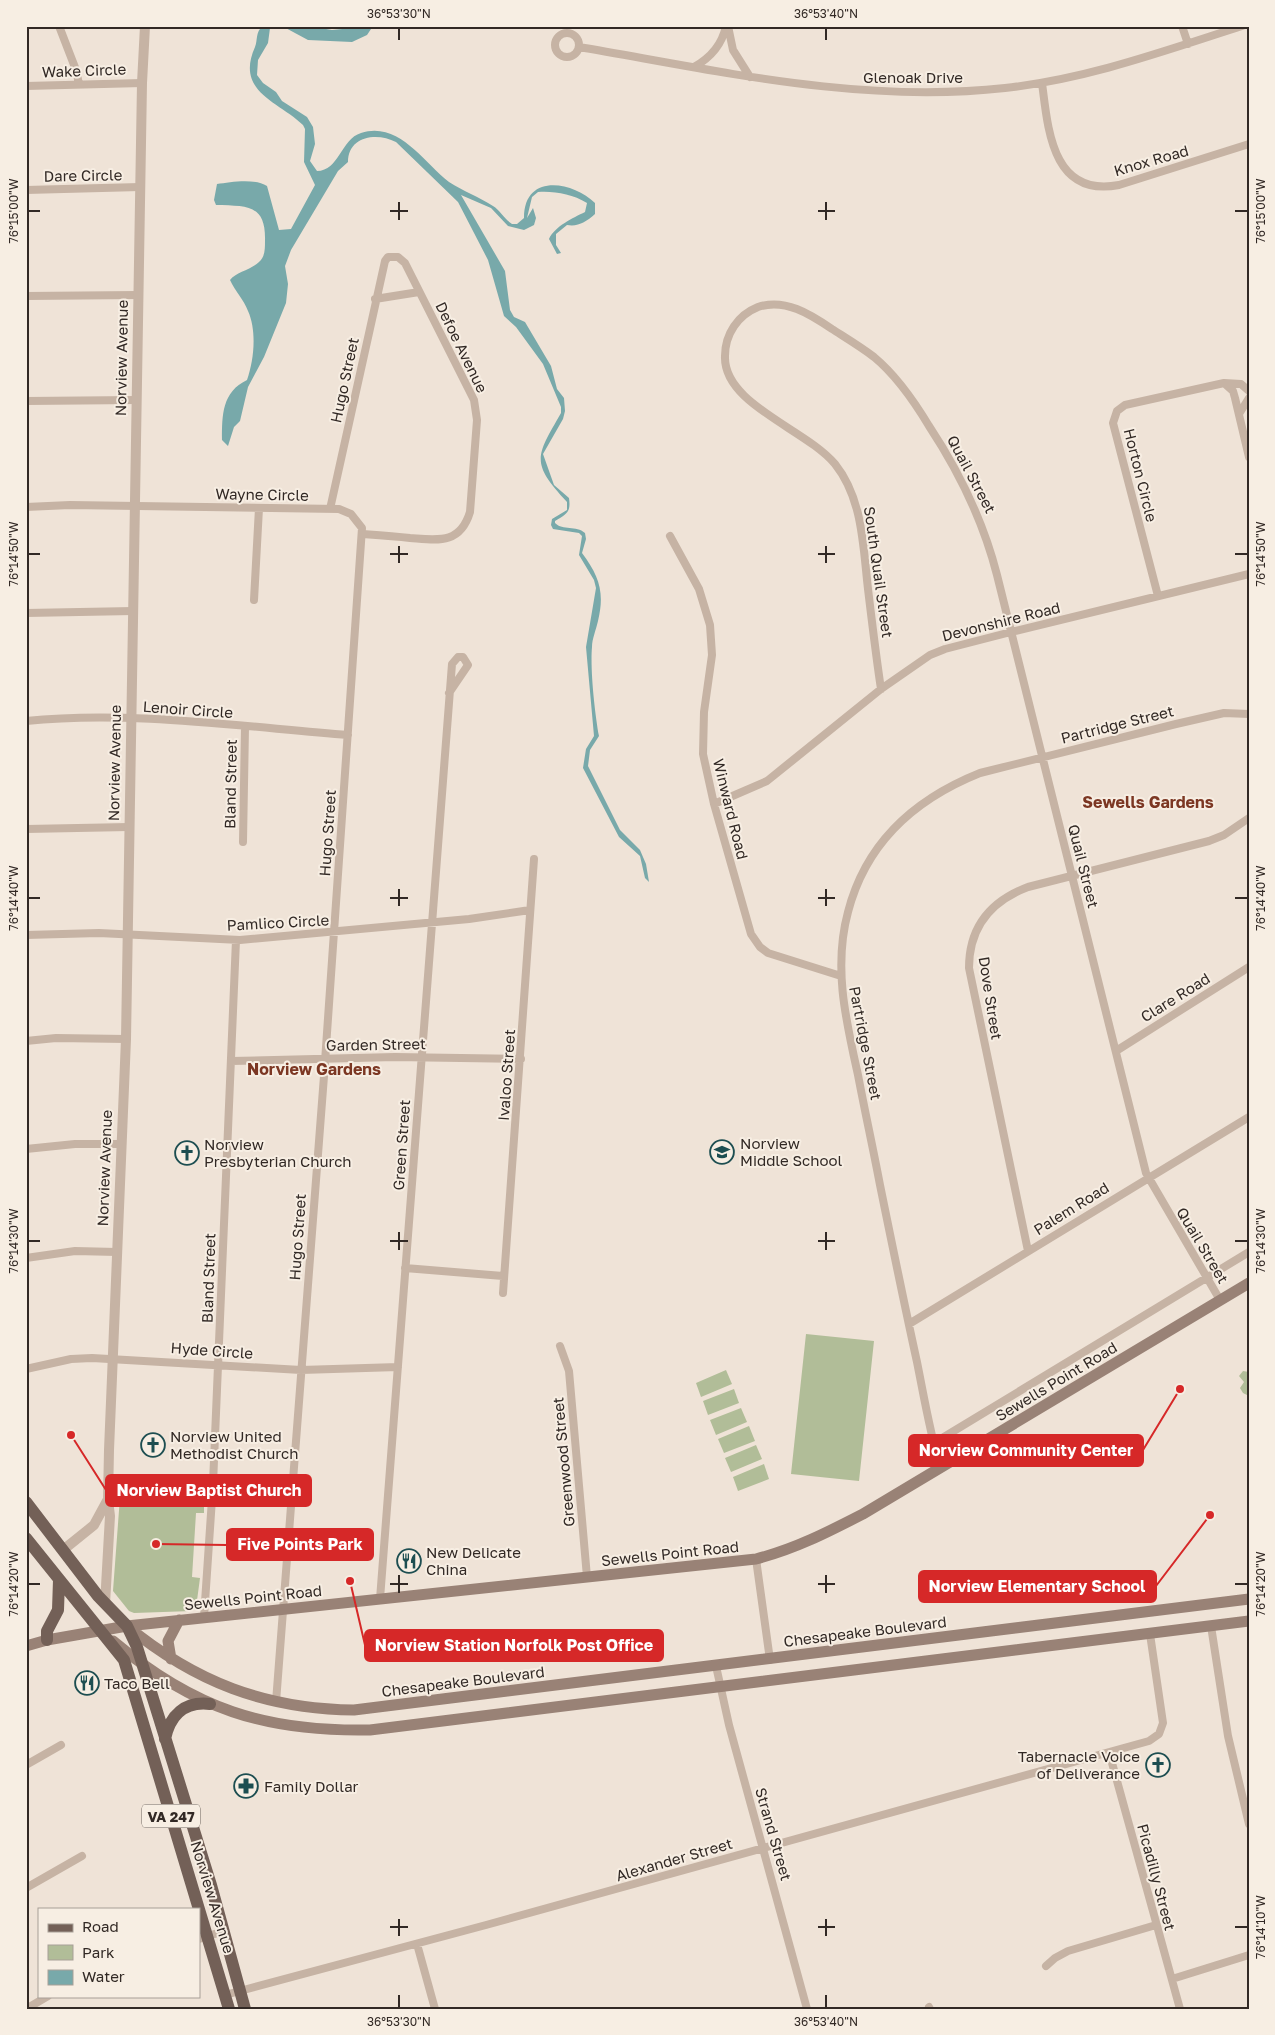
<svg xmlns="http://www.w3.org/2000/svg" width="1275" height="2035" font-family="'Golos Text',sans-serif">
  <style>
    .green { fill: #b1bd98 }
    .water { fill: #78a9aa }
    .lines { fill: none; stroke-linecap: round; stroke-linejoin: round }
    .minor { stroke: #c6b3a4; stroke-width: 8 }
    .tertiary { stroke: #c6b3a4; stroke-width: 10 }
    .secondary { stroke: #998276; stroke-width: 11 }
    .primary { stroke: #736057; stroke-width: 12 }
    .ticks { fill: none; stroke: #322925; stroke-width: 2 }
    .labels { text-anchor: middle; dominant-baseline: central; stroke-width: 4; stroke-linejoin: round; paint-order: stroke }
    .shield { fill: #f7eee3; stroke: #6d645e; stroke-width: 1 }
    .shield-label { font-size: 14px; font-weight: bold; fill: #322925 }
    .street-label { font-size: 15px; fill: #322925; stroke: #f7eee3 }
    .poi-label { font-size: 15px; fill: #322925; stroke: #f7eee3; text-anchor: start }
    .neighbourhood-label { font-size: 16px; font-weight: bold; fill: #7c3723; stroke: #f7eee3 }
    .leader { fill: none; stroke: #d62828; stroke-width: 2 }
    .callout-dot { fill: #d62828; stroke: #f7eee3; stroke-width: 2 }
    .callout { fill: #d62828; stroke: #d62828; stroke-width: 2 }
    .callout-label { font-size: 16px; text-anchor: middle; font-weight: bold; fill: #fff }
    .neatline { fill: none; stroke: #322925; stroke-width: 2 }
    .ticks-label { font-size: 12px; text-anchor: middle; fill: #322925 }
  </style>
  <rect width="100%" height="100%" fill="#efe3d7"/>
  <path class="green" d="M806,1334L874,1341L859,1481L791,1474Z
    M726,1370L732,1384L701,1397L696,1383Z
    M1243,1371L1249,1372V1396L1243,1393L1240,1388L1244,1382L1239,1376Z
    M734,1389L739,1403L708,1415L703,1401Z
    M741,1408L747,1422L716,1435L710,1420Z
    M749,1426L755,1441L724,1453L718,1439Z
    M756,1445L762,1459L731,1472L725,1458Z
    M764,1464L769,1479L738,1491L733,1477Z
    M120,1497L204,1500V1513H196L192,1577L200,1578L196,1608L192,1611L134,1613L129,1611L113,1591Z"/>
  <path class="water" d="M263,26H277L270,28L268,43L258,60L257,75L263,83L276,92L282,101L307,117L313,127L315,144L310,161L317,171C339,171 341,139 361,133C399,121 423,162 449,182C463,191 479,197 493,206C500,210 504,219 512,224H517L524,218C524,173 572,181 595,203V214C586,222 578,227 567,225L556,234V245L561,253L557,254L549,239C555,226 573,218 585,212L587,203C572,194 555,191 538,192L532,197L527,218L533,208L536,218L534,225L524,230L508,226L491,208L461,195L505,271L510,310L514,317L525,322L551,366L557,389L564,398L565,411L563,419L543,454L554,485L569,498C571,512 567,514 555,521V523C563,531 576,525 585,533L586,539L582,553C599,576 605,592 598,621C596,630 592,639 592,647C590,670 595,714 599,736L590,750L588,766L620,830L640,850L646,864L649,882L645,878L640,856L619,837L583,768L586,749L594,736L586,647L596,588L594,580L579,555L582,536L579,533L553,529L551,525L552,519L567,510V502C530,462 536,457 561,413V407L543,364L516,327L504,316L488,260L458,202L396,142C377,132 348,136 348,162L338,171L291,250L285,266L288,284L286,303L264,357L248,387L240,421L234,427L228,446L222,440C222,415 222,392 247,380C254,360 257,331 248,311C244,300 235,291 230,280C236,272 251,270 259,262C265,257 265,249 265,241C266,204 247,206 216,205L214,200L217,184C231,182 254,178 267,186L279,230L291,229L315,185L304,162L305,129L303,125C278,101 235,92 255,47C258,40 255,32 263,26Z
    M282,26H309L332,30L373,26L367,35L352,42L308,40Z"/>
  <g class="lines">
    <path class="minor" d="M59,26L76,70L79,84
      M728,26L733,50L750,77
      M1182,26L1188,44
      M555 45a12 12 0 1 1 24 0a12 12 0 1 1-24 0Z
      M579,47C720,71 861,104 1005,88C1087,79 1164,51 1242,26
      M694,67C710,58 722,45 726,26
      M1042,83C1048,129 1052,198 1119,185L1249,144
      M26,86L142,83
      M26,190L140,187
      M26,296L138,295
      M375,299L419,292
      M1224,383L1241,384L1249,391
      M26,401L136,400
      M1239,414L1249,398
      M26,507L70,505L339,509L351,514L362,528L324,1076L276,1702
      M330,509L385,261L388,257H398L405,263L474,400L477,420L470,512C460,545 437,540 410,538C394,536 378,535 363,534
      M670,536L699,589L710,625L712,655L704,712L703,754L714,804L751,934L760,947L768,953L841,976
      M1158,596L1113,423L1117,411L1125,405L1224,383L1233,391L1235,398L1249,457
      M254,600L259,508
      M26,613L133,611
      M881,689C876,656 872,622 868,589C863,547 863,499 835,464C806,429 723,404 725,356C725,334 738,315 758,307C785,298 810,314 832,329C846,338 861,347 874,357C897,376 914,401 929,426C960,473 983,520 997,575L1146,1173L1220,1300
      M26,721C129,710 245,727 348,735
      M714,804L767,781L881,689L930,655L945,649L1011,632L1249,574
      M26,829L129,827
      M243,842L245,727
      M26,935L99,933L240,940L469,919L530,910
      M26,1041L56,1038L126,1039
      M1116,1051L1249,967
      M231,1061L395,1057L521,1059
      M26,1149L75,1144H121
      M1028,1251L969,968C969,927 991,901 1028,887L1209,841L1224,835L1249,818
      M26,1258L75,1251L117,1252
      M405,1268L503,1276
      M503,1293L534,859
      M909,1324L1249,1117
      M560,1346L569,1371L587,1577
      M26,1369L71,1359L92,1358L301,1370L398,1367
      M934,1443L1249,1252
      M940,1467C930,1433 924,1397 917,1362C904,1303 892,1244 880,1185C873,1148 865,1112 858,1075C846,1021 833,967 848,912C866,842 915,799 980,773L1176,724L1224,713L1249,714
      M756,1559L770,1660
      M380,1599L452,664L458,657H463L468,665L449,693
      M204,1617L213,1484L236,940
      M1211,1626L1228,1736L1249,1824
      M716,1666L729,1725L807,2009
      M1109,1752L1180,2009
      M26,1765L61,1745
      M26,1888L82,1856
      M199,1939L224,1931
      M417,1944L435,2009
      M1046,1966L1055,1958L1068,1951L1156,1925
      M1172,1979L1249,1955
      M225,1995L486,1925L1149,1741L1159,1734L1163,1723L1150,1634
      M929,2007L930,2009
      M26,2009L48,1996"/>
    <path class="tertiary" d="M63,1550L94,1525L107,1501
      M105,1604L110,1516L108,1500L109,1450L126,1039L142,83L145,26"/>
    <path class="secondary" d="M127,1626C195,1682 265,1709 354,1710L1249,1599
      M113,1641C194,1709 265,1732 370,1730L1249,1621
      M26,1646L47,1640L127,1626L756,1559C795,1549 828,1532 863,1514L1249,1283
      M171,1659L168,1641L179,1620"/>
    <path class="primary" d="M26,1502L98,1596L127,1626L137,1647L211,1885L245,2009
      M26,1538L124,1660L229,2009
      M47,1640V1631L58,1610L59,1580
      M165,1739C170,1715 185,1701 210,1704"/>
  </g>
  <path class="ticks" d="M399,28V40M826,28V40M399,202V220M826,202V220M28,211H40M390,211H408M818,211H835M1235,211H1248M399,546V563M826,546V563M28,554H40M390,554H408M818,554H835M1235,554H1248M399,889V906M826,889V906M28,898H40M390,898H408M818,898H835M1235,898H1248M399,1232V1250M826,1232V1250M28,1241H40M390,1241H408M818,1241H835M1235,1241H1248M399,1575V1593M826,1575V1593M28,1584H40M390,1584H408M818,1584H835M1235,1584H1248M399,1919V1936M826,1919V1936M390,1927H408M818,1927H835M1235,1927H1248M399,1995V2008M826,1995V2008"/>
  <defs>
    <g id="school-ring" transform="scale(1.25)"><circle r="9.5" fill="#f7eee3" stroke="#1d4e51" stroke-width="1.5"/><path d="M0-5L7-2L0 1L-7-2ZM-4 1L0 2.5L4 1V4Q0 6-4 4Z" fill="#1d4e51"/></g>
    <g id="church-ring" transform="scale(1.25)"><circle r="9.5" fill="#f7eee3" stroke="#1d4e51" stroke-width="1.5"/><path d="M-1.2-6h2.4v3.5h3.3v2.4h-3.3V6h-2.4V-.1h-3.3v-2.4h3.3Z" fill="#1d4e51"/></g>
    <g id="restaurant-ring" transform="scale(1.25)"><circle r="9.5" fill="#f7eee3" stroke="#1d4e51" stroke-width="1.5"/><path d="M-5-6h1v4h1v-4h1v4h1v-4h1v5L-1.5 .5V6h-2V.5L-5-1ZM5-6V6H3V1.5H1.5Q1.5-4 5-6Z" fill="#1d4e51"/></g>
    <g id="pharmacy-ring" transform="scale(1.25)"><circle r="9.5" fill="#f7eee3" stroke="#1d4e51" stroke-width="1.5"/><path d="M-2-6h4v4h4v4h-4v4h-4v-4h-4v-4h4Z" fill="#1d4e51"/></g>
  </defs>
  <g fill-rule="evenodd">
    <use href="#school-ring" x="722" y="1152"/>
    <use href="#church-ring" x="187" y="1153"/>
    <use href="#church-ring" x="153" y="1445"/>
    <use href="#restaurant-ring" x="409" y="1561"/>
    <use href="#restaurant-ring" x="87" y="1683"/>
    <use href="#church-ring" x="1158" y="1765"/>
    <use href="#pharmacy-ring" x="246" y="1786"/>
  </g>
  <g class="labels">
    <rect class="shield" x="142" y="1804.5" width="58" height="23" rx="4"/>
    <g class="shield-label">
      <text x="171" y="1816">VA 247</text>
    </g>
    <g class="street-label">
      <text transform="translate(84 70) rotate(-2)">Wake Circle</text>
      <text x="913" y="77">Glenoak Drive</text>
      <text transform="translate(1151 160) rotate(-16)">Knox Road</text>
      <text transform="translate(83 175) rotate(-1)">Dare Circle</text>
      <text transform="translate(462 347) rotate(64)">Defoe Avenue</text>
      <text transform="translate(121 358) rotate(-89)">Norview Avenue</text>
      <text transform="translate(344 380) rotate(-78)">Hugo Street</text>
      <text transform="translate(972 474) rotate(62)">Quail Street</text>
      <text transform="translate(1141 475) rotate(76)">Horton Circle</text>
      <text transform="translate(262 494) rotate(1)">Wayne Circle</text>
      <text transform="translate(879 572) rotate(82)">South Quail Street</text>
      <text transform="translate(1001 621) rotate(-14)">Devonshire Road</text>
      <text transform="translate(188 709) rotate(4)">Lenoir Circle</text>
      <text transform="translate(1117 724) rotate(-14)">Partridge Street</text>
      <text transform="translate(114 763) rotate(-89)">Norview Avenue</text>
      <text transform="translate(230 784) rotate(-89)">Bland Street</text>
      <text transform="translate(731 809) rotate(76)">Winward Road</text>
      <text transform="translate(327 833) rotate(-86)">Hugo Street</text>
      <text transform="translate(1084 866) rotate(76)">Quail Street</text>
      <text transform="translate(278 922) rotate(-3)">Pamlico Circle</text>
      <text transform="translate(1175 997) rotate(-32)">Clare Road</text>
      <text transform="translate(991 998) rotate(81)">Dove Street</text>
      <text transform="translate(866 1043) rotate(79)">Partridge Street</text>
      <text transform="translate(376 1044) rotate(-1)">Garden Street</text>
      <text transform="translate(506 1075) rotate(-86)">Ivaloo Street</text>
      <text transform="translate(401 1145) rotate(-86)">Green Street</text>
      <text transform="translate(104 1168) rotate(-88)">Norview Avenue</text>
      <text transform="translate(1071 1208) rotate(-32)">Palem Road</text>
      <text transform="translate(297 1237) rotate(-86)">Hugo Street</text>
      <text transform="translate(1203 1245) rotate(59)">Quail Street</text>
      <text transform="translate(208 1278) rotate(-88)">Bland Street</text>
      <text transform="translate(212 1350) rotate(4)">Hyde Circle</text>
      <text transform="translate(1056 1381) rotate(-31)">Sewells Point Road</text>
      <text transform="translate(563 1462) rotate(-95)">Greenwood Street</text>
      <text transform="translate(670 1553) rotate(-6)">Sewells Point Road</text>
      <text transform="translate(253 1597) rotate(-6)">Sewells Point Road</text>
      <text transform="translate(865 1631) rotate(-7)">Chesapeake Boulevard</text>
      <text transform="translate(463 1681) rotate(-7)">Chesapeake Boulevard</text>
      <text transform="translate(774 1834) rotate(74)">Strand Street</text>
      <text transform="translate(674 1859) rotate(-16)">Alexander Street</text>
      <text transform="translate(1157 1877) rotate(75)">Picadilly Street</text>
      <text transform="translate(213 1897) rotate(73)">Norview Avenue</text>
    </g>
    <g class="poi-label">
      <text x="740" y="1143">Norview<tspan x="740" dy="17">Middle School</tspan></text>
      <text x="204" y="1144">Norview<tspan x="204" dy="17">Presbyterian Church</tspan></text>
      <text x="170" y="1436">Norview United<tspan x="170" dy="17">Methodist Church</tspan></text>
      <text x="426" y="1552">New Delicate<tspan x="426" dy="17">China</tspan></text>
      <text x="104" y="1683">Taco Bell</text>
      <text x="1140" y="1756" text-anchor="end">Tabernacle Voice<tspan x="1140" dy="17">of Deliverance</tspan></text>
      <text x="264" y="1786">Family Dollar</text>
    </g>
    <g class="neighbourhood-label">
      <text x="1148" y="802">Sewells Gardens</text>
      <text x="314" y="1069">Norview Gardens</text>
    </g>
  </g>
  <path class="leader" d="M1180 1389L1143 1450M71 1435L106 1490M156 1544L227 1545M1210 1515L1156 1586M350 1581L365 1645"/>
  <g class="callout-dot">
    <circle cx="1180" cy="1389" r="5"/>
    <circle cx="71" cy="1435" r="5"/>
    <circle cx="156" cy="1544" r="5"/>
    <circle cx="1210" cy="1515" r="5"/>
    <circle cx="350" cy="1581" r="5"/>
  </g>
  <g class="callout">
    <rect x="909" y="1435" width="234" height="31" rx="5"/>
    <rect x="106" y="1475" width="205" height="31" rx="5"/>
    <rect x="227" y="1529" width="146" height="31" rx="5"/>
    <rect x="919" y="1571" width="237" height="31" rx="5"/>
    <rect x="365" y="1630" width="298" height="31" rx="5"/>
  </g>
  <g class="callout-label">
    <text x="1026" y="1456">Norview Community Center</text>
    <text x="209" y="1496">Norview Baptist Church</text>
    <text x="300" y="1550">Five Points Park</text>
    <text x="1037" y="1592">Norview Elementary School</text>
    <text x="514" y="1651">Norview Station Norfolk Post Office</text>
  </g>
  <rect width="1275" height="2035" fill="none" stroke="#f7eee3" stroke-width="55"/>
  <rect x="38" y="1908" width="162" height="90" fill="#f7eee3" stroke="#a89f97"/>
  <rect x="48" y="1924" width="25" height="8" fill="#736057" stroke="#a89f97"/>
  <text x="82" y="1932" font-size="15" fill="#322925">Road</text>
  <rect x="48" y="1945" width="25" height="15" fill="#b1bd98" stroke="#a89f97"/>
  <text x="82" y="1958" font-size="15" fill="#322925">Park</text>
  <rect x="48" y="1970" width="25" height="15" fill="#78a9aa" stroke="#a89f97"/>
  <text x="82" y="1982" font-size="15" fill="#322925">Water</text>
  <rect x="28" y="28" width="1220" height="1980" class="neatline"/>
  <g class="ticks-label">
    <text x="399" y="18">36°53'30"N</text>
    <text x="826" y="18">36°53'40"N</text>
    <text transform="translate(1261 211) rotate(-90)" y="4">76°15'00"W</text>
    <text transform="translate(14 211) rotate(-90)" y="4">76°15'00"W</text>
    <text transform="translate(14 554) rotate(-90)" y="4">76°14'50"W</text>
    <text transform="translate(1261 554) rotate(-90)" y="4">76°14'50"W</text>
    <text transform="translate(14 898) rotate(-90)" y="4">76°14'40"W</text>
    <text transform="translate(1261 898) rotate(-90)" y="4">76°14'40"W</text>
    <text transform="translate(1261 1241) rotate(-90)" y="4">76°14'30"W</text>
    <text transform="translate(14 1241) rotate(-90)" y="4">76°14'30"W</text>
    <text transform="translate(14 1584) rotate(-90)" y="4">76°14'20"W</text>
    <text transform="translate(1261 1584) rotate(-90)" y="4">76°14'20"W</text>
    <text transform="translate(1261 1927) rotate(-90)" y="4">76°14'10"W</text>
    <text x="399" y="2026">36°53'30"N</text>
    <text x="826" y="2026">36°53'40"N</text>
  </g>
</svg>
